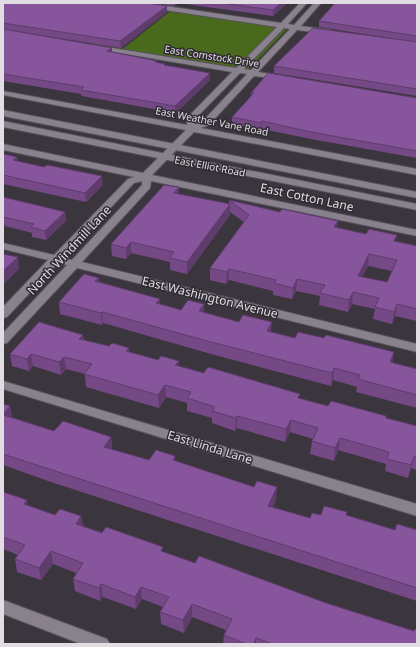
<svg xmlns="http://www.w3.org/2000/svg" width="420" height="647" font-family="'Noto Sans',sans-serif">
  <style>
    .green { fill: #49691d }
    .lines { fill: none; stroke-linecap: round; stroke-linejoin: round }
    .street-casing { stroke: #57525a; stroke-width: 2 }
    .secondary-casing { stroke: #57525a; stroke-width: 2 }
    .street { fill: #89818d; fill-rule: evenodd }
    .secondary { fill: #89818d; fill-rule: evenodd }
    .wall { fill: #744985; fill-rule: evenodd }
    .shaded-wall { fill: #5e3c6c }
    .building { fill: #87559b; stroke: #5e3c6c; fill-rule: evenodd }
    .labels { text-anchor: middle; dominant-baseline: central; stroke-width: 3; stroke-linejoin: round; paint-order: stroke }
    .far-street-label { font-size: 10px; fill: #e1dde3; stroke: #312b34 }
    .street-label { font-size: 12px; fill: #e1dde3; stroke: #312b34 }
  </style>
  <rect width="100%" height="100%" fill="#3b353e"/>
  <path class="green" d="M173,9L289,27L246,72L120,51Z"/>
  <g class="lines">
    <g class="street-casing">
      <path id="street" d="M128,3H145L281,23L300,3H307L288,24L294,25L314,3H321L301,26L330,30V34L297,30L258,72L285,76V80L254,76L209,125L201,128L417,169V175L194,132L152,175L417,230V236L151,181L150,188L82,262L417,344V352L77,268L7,343L3,344V333L67,265L58,263L7,317L3,318V307L48,260L3,249V243L54,255L128,179L134,177L3,150V144L143,173L186,130L3,95V91L187,125V118L232,72L97,49L93,47L94,45L236,68L277,27L131,5ZM284,28L290,29L251,70L244,69ZM240,73L247,74L203,121L195,124L194,120ZM142,181V185L72,260L63,258L134,183Z
        M3,381L417,504V516L3,389Z"/>
    </g>
    <g class="secondary-casing">
      <path id="secondary" d="M3,110L417,192V198L3,116Z
        M3,121L417,204V210L3,127Z
        M3,600L107,639L110,644H81L3,614Z"/>
    </g>
    <use href="#street" class="street"/>
    <use href="#secondary" class="secondary"/>
  </g>
  <path class="wall" d="M3,3L167,6V12L121,48L3,29Z
    M155,3H287L273,16L178,3L174,6Z
    M417,3V96L274,73V66L408,41L319,27V21Z
    M3,29L112,48V52L157,61V63L210,80L176,113L82,96L81,94L3,81Z
    M251,93L417,98V158L311,139L262,129L261,130L232,124V117L251,96Z
    M3,154L17,157L18,162L103,185L86,202L3,184Z
    M179,187V194L229,204V200L337,228L417,246V321L395,316L392,324L373,319L375,309L352,304L348,312L319,305L320,296L296,291L292,299L273,295V291L229,280L226,284L210,280V268L244,222L230,212V215L187,274L170,270V262L131,253L126,259L112,256L111,244ZM368,266L392,271L387,282L362,277Z
    M3,197L65,212L66,221L46,240L32,237V233L5,226L3,228Z
    M99,282L160,299V304L181,310L204,304V313L271,332L295,338H324L394,352L392,363L417,369V408L356,392L357,387L333,380L331,386L211,354L103,323L102,325L60,314L59,302Z
    M83,335L84,340L109,346L129,348V352L179,366L328,406L386,418L417,426V470L411,468L408,478L385,471L386,464L338,450L334,461L310,454L312,441L313,439L290,432L285,442L237,428L235,431L212,423V418L187,411V403L166,397L159,408L86,387L85,374L66,369L61,375L33,366L29,371L12,366L10,354Z
    M3,404L10,406L12,417L54,431L111,437L112,449L149,460L176,461L276,500L273,507L310,518L321,515L347,512L346,515L395,530H417V601L51,482L3,465Z
    M3,492L28,506L55,515L81,516L83,526L163,552L417,644H223L224,635L226,630L192,617L184,633L161,624L160,612L163,607L142,599L136,609L103,597L100,601L75,591L73,579L76,573L53,564L41,580L17,572L15,559L18,555L3,549Z"/>
  <path class="shaded-wall" d="M174,3H178L174,6Z
    M281,3H287L273,16V10Z
    M167,6V12L121,48L120,41Z
    M112,48V54L107,51Z
    M210,73V80L176,113L175,106Z
    M262,121V129L261,130V123Z
    M17,157L19,166L13,160Z
    M102,176L103,185L86,202L85,193Z
    M179,187V198L174,193Z
    M230,204V215L187,274V262Z
    M65,212L66,221L46,240L45,231Z
    M3,217L5,226L3,228Z
    M338,221L337,232L334,227Z
    M131,242V253L126,259V248Z
    M369,254L368,266L356,288L358,276Z
    M18,257L19,269L3,285V271Z
    M229,269V280L226,284L227,272Z
    M99,278L100,289L95,281Z
    M297,279L296,291L292,299L293,288Z
    M353,292L352,304L348,312L349,300Z
    M160,299V311L156,303Z
    M204,304V316L199,311Z
    M397,304L395,316L392,324L394,312Z
    M102,312L103,323L102,325L101,313Z
    M272,322L271,334L267,331Z
    M83,335L84,347L79,339Z
    M129,348L130,360L126,351Z
    M394,352L392,365L390,362Z
    M31,354L33,366L29,371L27,359Z
    M64,357L66,369L61,375L59,362Z
    M179,361V373L175,365Z
    M334,368L333,380L331,386L332,373Z
    M165,385L166,397L159,408L158,395Z
    M10,406L12,418L5,427L3,414Z
    M237,416V428L235,431L236,418Z
    M291,420L290,432L285,442L286,429Z
    M111,437L112,449L105,459L104,447Z
    M340,438L338,450L334,461L335,448Z
    M175,456L176,468L173,460Z
    M414,456L411,468L408,478L411,465Z
    M277,487L276,500L268,518V506Z
    M27,500L29,513L24,504Z
    M81,516L83,529L76,524Z
    M51,551L53,564L41,580L39,568Z
    M101,584L103,597L100,601L99,588Z
    M141,587L142,599L136,609L135,597Z
    M192,604V617L184,633L183,620Z
    M256,638V644H254Z"/>
  <path class="building" d="M3,3H147L167,6L120,41L3,23V19H4L3,18Z
    M221,3H281L273,10Z
    M335,3H417V36L319,21Z
    M313,28L417,42V89L274,66Z
    M3,29L112,48L107,51L157,61L155,62L165,64L164,65L210,73L175,106L81,90L84,87L3,74Z
    M268,73L417,98V151L311,132L262,121L261,123L232,117L254,93H251Z
    M3,154L17,157L13,160L44,167L47,165L102,176L85,193L3,175Z
    M164,185L179,187L174,193L230,204L187,262L170,258L174,252L131,242L126,248L111,244Z
    M3,197L65,212L45,231L31,227L34,224L3,217Z
    M229,200L280,212L282,209L338,221L334,227L366,234L369,229L397,235L394,241L417,246V309L397,304L394,312L375,307L379,298L353,292L349,300L320,293L325,285L297,279L293,288L274,283L276,280L229,269L227,272L210,268L249,215ZM369,254L397,260L387,282L358,276Z
    M3,254L18,257L3,271Z
    M84,274L99,278L95,281L160,299L156,303L181,310L188,300L204,304L199,311L239,322L243,315L272,322L267,331L295,338L298,332L324,338L326,335L394,352L390,362L417,369V395L358,379L360,375L334,368L332,373L211,342L102,312L101,313L59,302Z
    M39,322L83,335L79,339L109,346L112,343L129,348L126,351L158,360L161,356L179,361L175,365L204,373L208,367L300,394L298,398L328,406L331,401L386,416V418L417,426V457L414,456L411,465L387,459L389,452L340,438L335,448L312,441L318,428L291,420L286,429L237,416L236,418L212,411L215,407L187,398L191,392L165,385L158,395L84,374L92,364L64,357L59,362L31,354L27,359L10,354Z
    M3,404L10,406L3,414Z
    M3,415L54,431L63,421L111,437L104,447L149,460L156,450L175,456L173,460L254,487L257,481L277,487L268,506L310,518L312,513L321,515L324,506L347,512L346,515L395,530L397,524L417,530V588L49,469L3,454Z
    M3,492L27,500L24,504L55,515L60,509L81,516L76,524L102,533L106,527L163,547L161,551L195,563L199,556L326,603L414,631L415,629L417,630V644H273L256,638L254,644H246L224,635L232,619L192,604L183,620L160,612L169,597L141,587L135,597L101,584L99,588L73,579L83,563L51,551L39,568L15,559L25,545L3,537Z"/>
  <g class="labels">
    <g class="far-street-label">
      <text transform="translate(212 56) rotate(9)">East Comstock Drive</text>
      <text transform="translate(212 121) rotate(11)">East Weather Vane Road</text>
      <text transform="translate(210 166) rotate(11)">East Elliot Road</text>
    </g>
    <g class="street-label">
      <text transform="translate(307 197) rotate(12)">East Cotton Lane</text>
      <text transform="translate(69 250) rotate(-47)">North Windmill Lane</text>
      <text transform="translate(210 297) rotate(14)">East Washington Avenue</text>
      <text transform="translate(210 447) rotate(17)">East Linda Lane</text>
    </g>
  </g>
  <rect width="420" height="647" fill="none" stroke="#e1dde3" stroke-width="8"/>
</svg>
